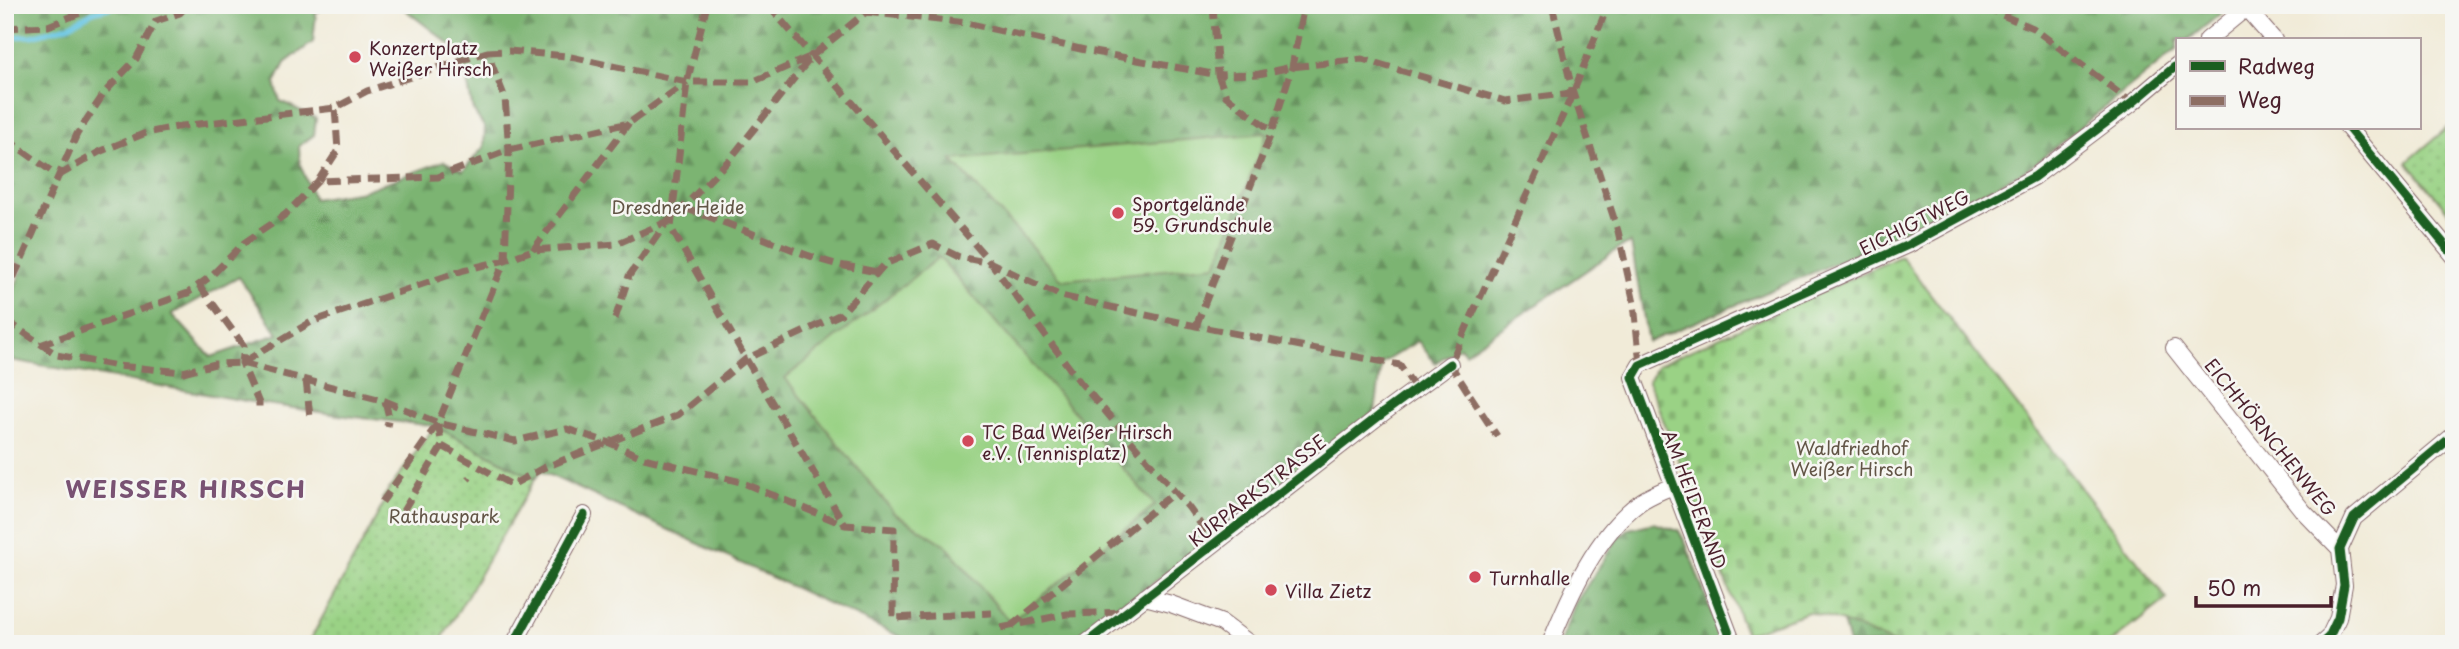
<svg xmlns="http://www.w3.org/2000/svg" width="2459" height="649" font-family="'Playpen Sans',sans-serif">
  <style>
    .green { fill: url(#green-dots); stroke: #727858; stroke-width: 2 }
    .forest { fill: url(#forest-firs); stroke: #626a4e; stroke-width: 2; fill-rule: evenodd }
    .cemetery { fill: url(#cemetery-stones); stroke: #727858; stroke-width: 2 }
    .pitch { fill: #9ad285; stroke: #727858; stroke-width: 2 }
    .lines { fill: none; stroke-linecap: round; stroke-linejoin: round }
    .stream { stroke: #65c5e4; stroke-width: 5 }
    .street-casing { stroke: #846668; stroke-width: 18 }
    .street { stroke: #fff; stroke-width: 16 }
    .quiet { stroke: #8d6e63; stroke-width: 7; stroke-dasharray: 14 7; stroke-linecap: butt }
    .cycleway-casing { stroke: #f6f6f2; stroke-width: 13 }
    .cycleway { stroke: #1b5e20; stroke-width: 9 }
    .poi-dot { fill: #d1495b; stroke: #f6f6f2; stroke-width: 2.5 }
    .labels { text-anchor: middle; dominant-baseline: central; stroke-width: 5; stroke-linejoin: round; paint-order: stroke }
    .poi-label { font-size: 18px; fill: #4a1f2b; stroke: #f6f6f2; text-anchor: start }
    .park-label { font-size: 18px; fill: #625546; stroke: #f6f6f2 }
    .street-label { font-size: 18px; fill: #4a1f2b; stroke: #f6f6f2 }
    .district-label { font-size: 24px; font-weight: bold; letter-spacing: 2px; fill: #795273; stroke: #f6f6f2 }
  </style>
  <defs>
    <pattern id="green-dots" width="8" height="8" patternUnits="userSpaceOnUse" patternTransform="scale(1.75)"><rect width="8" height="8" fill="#9ad285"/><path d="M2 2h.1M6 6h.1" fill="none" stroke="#86b473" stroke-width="1.8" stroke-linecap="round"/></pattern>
    <pattern id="forest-firs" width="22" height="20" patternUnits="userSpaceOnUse" patternTransform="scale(1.75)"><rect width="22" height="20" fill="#7bb472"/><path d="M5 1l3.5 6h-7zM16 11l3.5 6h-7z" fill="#67925e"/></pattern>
    <pattern id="cemetery-stones" width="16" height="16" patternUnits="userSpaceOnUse" patternTransform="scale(1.75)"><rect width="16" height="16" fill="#9ad285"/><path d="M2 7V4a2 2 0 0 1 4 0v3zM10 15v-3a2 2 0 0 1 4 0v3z" fill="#86b473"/></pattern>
  </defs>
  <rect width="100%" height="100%" fill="#f6f6f2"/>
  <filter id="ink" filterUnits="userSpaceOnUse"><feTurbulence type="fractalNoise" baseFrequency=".0143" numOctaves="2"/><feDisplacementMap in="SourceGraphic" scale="14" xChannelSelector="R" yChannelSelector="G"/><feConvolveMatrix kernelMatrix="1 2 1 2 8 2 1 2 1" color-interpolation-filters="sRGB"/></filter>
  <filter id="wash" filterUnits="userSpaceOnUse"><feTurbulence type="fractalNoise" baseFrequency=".00686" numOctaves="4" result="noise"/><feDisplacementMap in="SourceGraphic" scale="28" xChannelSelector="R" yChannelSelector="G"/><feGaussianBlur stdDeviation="1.57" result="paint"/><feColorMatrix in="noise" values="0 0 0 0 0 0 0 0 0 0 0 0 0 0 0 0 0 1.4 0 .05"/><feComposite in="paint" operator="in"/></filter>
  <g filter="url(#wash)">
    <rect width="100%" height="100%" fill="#f1ebd8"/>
    <path class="green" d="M2454,122V219L2407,162Z
      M435,426L535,479L439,644H308L385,501L382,499Z"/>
    <path class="forest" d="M5,5H328L316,13L313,42L285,63L275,83L280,101L316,118L314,135L299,146L300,164L314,199L363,191L444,161L463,171L484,147L485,128L473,110L466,76L456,49L399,5H2231L2188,40H2177V49L2028,169L1902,235L1648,342L1631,243L1621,247L1465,353L1460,347L1435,363L1418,341L1382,363L1375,412L1074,644H916L541,471L535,479L435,426L346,416L246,401L5,359V314L23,266L5,256ZM239,277L278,334L211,357L172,314ZM1154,505L1010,622L946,545L894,513Z
      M1654,523L1679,531L1686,544L1723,644H1560L1575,604L1619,536L1629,529Z
      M1843,622L1896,644H1849Z"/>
    <path class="cemetery" d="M1901,256L2167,599L2109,644H1896L1843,622L1808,612L1746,634L1648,381L1658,365Z"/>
    <path class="pitch" d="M1267,133L1216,265L1062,280L952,160Z
      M939,257L1155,505L1010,622L946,545L894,513L785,378Z"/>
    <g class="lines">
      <path class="stream" d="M5,37L32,36L68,26L93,12L120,5"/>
    </g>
  </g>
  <g filter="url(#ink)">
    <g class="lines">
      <g class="street-casing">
        <path id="street" d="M2207,40L2246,8L2274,40
          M2348,128L2454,256
          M2174,348L2303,511L2340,549
          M1145,597L1171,604L1222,623L1250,644
          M514,644L584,515
          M1085,644L1379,416L1450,364
          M1550,644C1569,596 1596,535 1639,503C1648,496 1662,491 1672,486
          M1733,644L1633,377L1640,365L1908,245L2034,177L2132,103L2177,65
          M2321,644L2329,637L2338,618L2344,585L2340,549L2354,518L2454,435"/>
      </g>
      <use href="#street" class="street"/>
      <path class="quiet" d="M707,5L687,82L671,228L746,359L845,525L894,529L893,618L992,613
        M768,5L991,263L1080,382L1189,508L1214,543
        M1213,5L1218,75L1259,74L1292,67L1362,59L1505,101L1573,93
        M1552,5L1573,93L1618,231L1634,303L1640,365
        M1985,5L1990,10L2033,28L2132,103
        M2245,5L2246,8
        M865,12L967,23L1089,51L1218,75L1226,96L1272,131
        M5,28L48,26L100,5
        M487,52L509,51L566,56L687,82H752L812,56L871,8
        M5,138L58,176
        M58,176L99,152L146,133L182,126L335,108L367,91L487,52L505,98L509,150L505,260L438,423L382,502
        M318,181L338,150L335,108
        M683,208C735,224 783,249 835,264C849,267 863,269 877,272
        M533,250L629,123
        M199,285L244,346L242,363L259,403V410
        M5,297L77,134L105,92L136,59L156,21L180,13L187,5
        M615,319L629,276L667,222
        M5,325L10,323L57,355L118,366L183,372L215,364L242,363L311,322L464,270L505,260L533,250L616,244L671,220L730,159L812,56
        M1196,326L1272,131L1292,67L1304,5
        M40,345L188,293L211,276L244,243L286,214L318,181L438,177L509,150L629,123L687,82
        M242,363L385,401L438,423L515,441L567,429L610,443L644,458L741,482L845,525
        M306,380L310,417
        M1468,392L1450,364L1573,93L1608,5
        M1470,395L1497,436
        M385,401L389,417L387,426
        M442,446L512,485L543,468L678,415L746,359L841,314L885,264L933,244L959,257L991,263L1061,296L1196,326L1400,365L1416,389
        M468,479L470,477
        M403,511L442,446L438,423
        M1011,626L1175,492
        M1001,628L1067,614L1125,612"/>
      <g class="cycleway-casing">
        <path id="cycleway" d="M2348,128L2454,256
          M514,644L584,515
          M1085,644L1379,416L1450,364
          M1733,644L1633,377L1640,365L1908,245L2034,177L2132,103L2177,65
          M2321,644L2329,637L2338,618L2344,585L2340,549L2354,518L2454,435"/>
      </g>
      <use href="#cycleway" class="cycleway"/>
    </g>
  </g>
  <g class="poi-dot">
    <circle cx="355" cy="57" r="7"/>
    <circle cx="1118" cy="213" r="7"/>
    <circle cx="968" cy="441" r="7"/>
    <circle cx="1475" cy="577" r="7"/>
    <circle cx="1271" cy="590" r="7"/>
  </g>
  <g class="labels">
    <g class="poi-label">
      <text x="369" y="47">Konzertplatz<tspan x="369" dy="21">Weißer Hirsch</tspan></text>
      <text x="1132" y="203">Sportgelände<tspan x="1132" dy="21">59. Grundschule</tspan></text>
      <text x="982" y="431">TC Bad Weißer Hirsch<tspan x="982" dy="21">e.V. (Tennisplatz)</tspan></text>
      <text x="1489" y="577">Turnhalle</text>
      <text x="1285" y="590">Villa Zietz</text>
    </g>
    <g class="park-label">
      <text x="678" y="206">Dresdner Heide</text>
      <text x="1852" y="447">Waldfriedhof<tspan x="1852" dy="21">Weißer Hirsch</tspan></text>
      <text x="444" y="515">Rathauspark</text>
    </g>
    <g class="street-label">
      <text transform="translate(1914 222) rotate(-27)">EICHIGTWEG</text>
      <text transform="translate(2271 437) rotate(51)">EICHHÖRNCHENWEG</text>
      <text transform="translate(1257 490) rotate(-38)">KURPARKSTRASSE</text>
      <text transform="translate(1695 499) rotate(69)">AM HEIDERAND</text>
    </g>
    <g class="district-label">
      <text x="186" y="488">WEISSER HIRSCH</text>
    </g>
  </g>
  <rect width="2459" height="649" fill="none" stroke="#f6f6f2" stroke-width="28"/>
  <rect x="2176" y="38" width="245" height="91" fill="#f6f6f2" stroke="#b1a0a2" stroke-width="2"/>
  <rect x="2190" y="61" width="35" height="10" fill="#1b5e20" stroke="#b1a0a2" stroke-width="2"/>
  <text x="2238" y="74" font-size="21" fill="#4a1f2b">Radweg</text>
  <rect x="2190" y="96" width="35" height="10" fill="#8d6e63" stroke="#b1a0a2" stroke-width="2"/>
  <text x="2238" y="108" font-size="21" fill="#4a1f2b">Weg</text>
  <path d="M2196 596v10h135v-10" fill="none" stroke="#4a1f2b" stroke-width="3.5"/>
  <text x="2207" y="596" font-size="21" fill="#4a1f2b" stroke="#f6f6f2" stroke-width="5" paint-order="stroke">50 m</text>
</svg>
